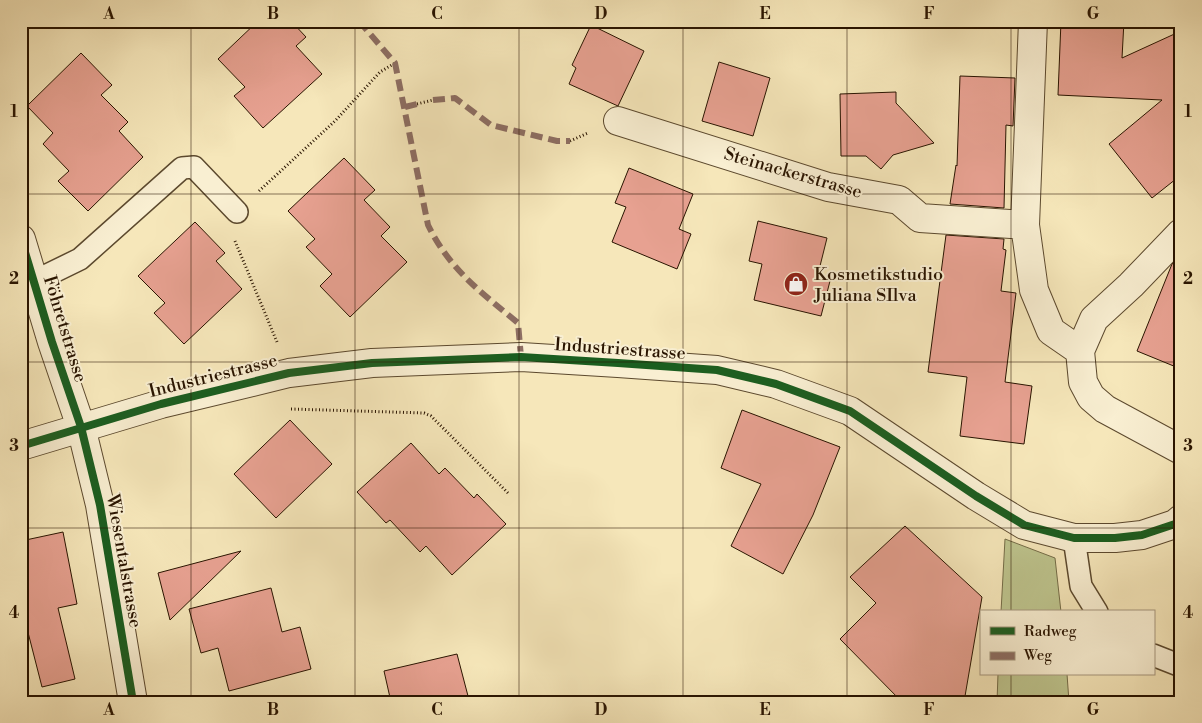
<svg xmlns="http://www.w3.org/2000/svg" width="1202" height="723" font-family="'Libre Bodoni',serif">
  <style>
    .green { fill: #bec58e; stroke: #746c47 }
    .building { fill: #e7a191; stroke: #291400 }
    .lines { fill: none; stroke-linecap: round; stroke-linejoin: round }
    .lane-casing { stroke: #5c492e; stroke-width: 24 }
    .street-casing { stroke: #5c492e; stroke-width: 30 }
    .path { stroke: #291400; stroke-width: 3; stroke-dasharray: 1 2.5; stroke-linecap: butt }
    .lane { stroke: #f9efd2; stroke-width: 21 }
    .street { stroke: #f9efd2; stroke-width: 28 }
    .quiet { stroke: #8d6e63; stroke-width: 6; stroke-dasharray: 12 6; stroke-linecap: butt }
    .cycleway-casing { stroke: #f9efd2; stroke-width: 11 }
    .cycleway { stroke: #1b5e20; stroke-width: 8 }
    .grid { fill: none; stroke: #291400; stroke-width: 1; stroke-opacity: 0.55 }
    .labels { text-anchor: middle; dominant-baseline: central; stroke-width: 4; stroke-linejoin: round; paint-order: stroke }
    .street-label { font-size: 18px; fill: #291400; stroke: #f9efd2 }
    .poi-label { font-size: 18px; fill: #291400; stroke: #f9efd2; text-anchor: start }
    .neatline { fill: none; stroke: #291400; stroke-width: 2 }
    .grid-label { font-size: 16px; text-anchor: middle; font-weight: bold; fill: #291400 }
  </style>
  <rect width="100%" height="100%" fill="#f6e7ba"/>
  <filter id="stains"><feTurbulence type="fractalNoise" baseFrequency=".004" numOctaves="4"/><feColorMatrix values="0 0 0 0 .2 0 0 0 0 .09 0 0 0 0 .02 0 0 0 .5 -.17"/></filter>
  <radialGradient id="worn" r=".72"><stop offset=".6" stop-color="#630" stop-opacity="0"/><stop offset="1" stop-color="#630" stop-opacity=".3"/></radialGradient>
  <path class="green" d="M1005,539L1055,558L1061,612H1001Z
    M998,674H1067L1069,702H997Z"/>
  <path class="building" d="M258,21H291L306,37L296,46L322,74L263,128L234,96L245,87L218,59Z
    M1061,21H1124L1122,58L1181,31V175L1152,198L1109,144L1162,100L1058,95Z
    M591,25L644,51L618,106L569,84L576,68L572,65Z
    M81,53L112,85L101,95L128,122L119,131L143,157L88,211L58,181L69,171L43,144L53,133L27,106Z
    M719,62L770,78L753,136L702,121Z
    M960,76L1015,78L1013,126L1006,125L1004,208L950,204L956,165L957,166Z
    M896,92V103L934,143L893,155L881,169L866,156H841L840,94Z
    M344,158L375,190L364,200L390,227L381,236L407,262L350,317L320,286L332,274L306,247L315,239L288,211Z
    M629,168L693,194L679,229L691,234L677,269L612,242L626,207L615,203Z
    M758,221L827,238L817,278L830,281L821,316L754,300L762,264L749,261Z
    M195,222L225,253L216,261L242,289L184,344L154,313L165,303L138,276Z
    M946,235L1004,239L1003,249L1006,250L1001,291L1016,293L1005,382L1032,386L1024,444L960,436L967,377L928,372Z
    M1181,256V369L1137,351L1172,264Z
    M742,410L840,447L813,515L783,574L731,546L761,484L721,468Z
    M290,420L332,464L276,518L234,474Z
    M411,443L439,474L445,468L474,498L477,494L506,524L452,575L426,546L420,552L390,520L386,523L357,492Z
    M905,526L982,597L964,702H902L840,639L876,603L850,577Z
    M63,532L77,604L58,608L75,679L42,687L21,605V541Z
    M241,551L170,620L158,573Z
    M271,588L282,632L300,627L311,669L229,691L218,648L201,653L189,609Z
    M457,654L468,696L443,702H391L384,671Z"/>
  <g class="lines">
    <g class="lane-casing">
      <path id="lane" d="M35,281L80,259L182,168L194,167L237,212
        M1074,538L1081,586L1097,612
        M1153,655L1181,666"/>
    </g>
    <g class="street-casing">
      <path id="street" d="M1033,21L1025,225L1034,290L1051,331L1080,351
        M618,121L828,187L899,200L920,218L1025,225
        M1181,233L1131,285L1094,319L1080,351L1083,382L1091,397L1105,409L1181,450
        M21,239L52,342L81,427L100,505L133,702
        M21,446L161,404L289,373L372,363L521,357L618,363L717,370L776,384L850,411L976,496L1024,525L1074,538H1115L1142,535L1175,524L1181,519"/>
    </g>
    <path class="path" d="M417,104L433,100
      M570,141L588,133
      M259,191L335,121L380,72L395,63
      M235,241L277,342
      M291,409L424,413L431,416L508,493"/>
    <use href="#lane" class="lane"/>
    <use href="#street" class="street"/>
    <path class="quiet" d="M359,21L395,63L428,225C450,270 481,292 518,323L521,357
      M433,100L455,98L491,125L557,141H570
      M405,107L417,104"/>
    <g class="cycleway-casing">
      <path id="cycleway" d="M21,239L52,342L81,427L100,505L133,702
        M21,446L161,404L289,373L372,363L521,357L618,363L717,370L776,384L850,411L976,496L1024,525L1074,538H1115L1142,535L1175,524L1181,519"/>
    </g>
    <use href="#cycleway" class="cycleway"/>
  </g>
  <path class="grid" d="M191,21V702M355,21V702M519,21V702M683,21V702M847,21V702M1011,21V612M21,194H1181M21,362H1181M21,528H1181M1011,674V702"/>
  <defs>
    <g id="shop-disc" transform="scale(1.25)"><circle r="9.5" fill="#8f2418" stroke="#f9efd2"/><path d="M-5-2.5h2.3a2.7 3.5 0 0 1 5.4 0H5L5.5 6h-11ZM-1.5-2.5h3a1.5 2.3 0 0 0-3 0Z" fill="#fff"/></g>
  </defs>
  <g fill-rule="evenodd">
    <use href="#shop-disc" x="796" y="284"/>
  </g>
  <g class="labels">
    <g class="street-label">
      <text transform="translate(793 173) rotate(16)">Steinackerstrasse</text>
      <text transform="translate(65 329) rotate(73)">Föhretstrasse</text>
      <text transform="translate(620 349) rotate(4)">Industriestrasse</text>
      <text transform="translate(213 376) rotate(-14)">Industriestrasse</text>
      <text transform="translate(124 561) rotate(80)">Wiesentalstrasse</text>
    </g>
    <g class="poi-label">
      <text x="814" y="274">Kosmetikstudio<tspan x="814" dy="21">Juliana SIlva</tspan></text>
    </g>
  </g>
  <rect width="1202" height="723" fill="none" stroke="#f6e7ba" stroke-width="55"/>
  <rect x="980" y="610" width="175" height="65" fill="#f9efd2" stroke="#a6977e"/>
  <rect x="990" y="627" width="25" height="8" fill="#1b5e20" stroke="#a6977e"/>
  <text x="1024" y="636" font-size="15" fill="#291400">Radweg</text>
  <rect x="990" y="652" width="25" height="8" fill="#8d6e63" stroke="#a6977e"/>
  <text x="1024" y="660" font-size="15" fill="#291400">Weg</text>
  <rect x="28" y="28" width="1146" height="668" class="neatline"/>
  <g class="grid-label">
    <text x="109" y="19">A</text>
    <text x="273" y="19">B</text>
    <text x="437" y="19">C</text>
    <text x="601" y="19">D</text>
    <text x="765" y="19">E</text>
    <text x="929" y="19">F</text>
    <text x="1093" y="19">G</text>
    <text x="14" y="117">1</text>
    <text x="1188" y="117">1</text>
    <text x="14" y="284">2</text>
    <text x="1188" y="284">2</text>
    <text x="14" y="451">3</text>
    <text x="1188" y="451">3</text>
    <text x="14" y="618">4</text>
    <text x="1188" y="618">4</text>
    <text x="109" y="715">A</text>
    <text x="273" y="715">B</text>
    <text x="437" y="715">C</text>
    <text x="601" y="715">D</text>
    <text x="765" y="715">E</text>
    <text x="929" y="715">F</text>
    <text x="1093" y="715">G</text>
  </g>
  <rect width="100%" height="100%" filter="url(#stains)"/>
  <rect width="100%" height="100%" fill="url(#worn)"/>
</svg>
